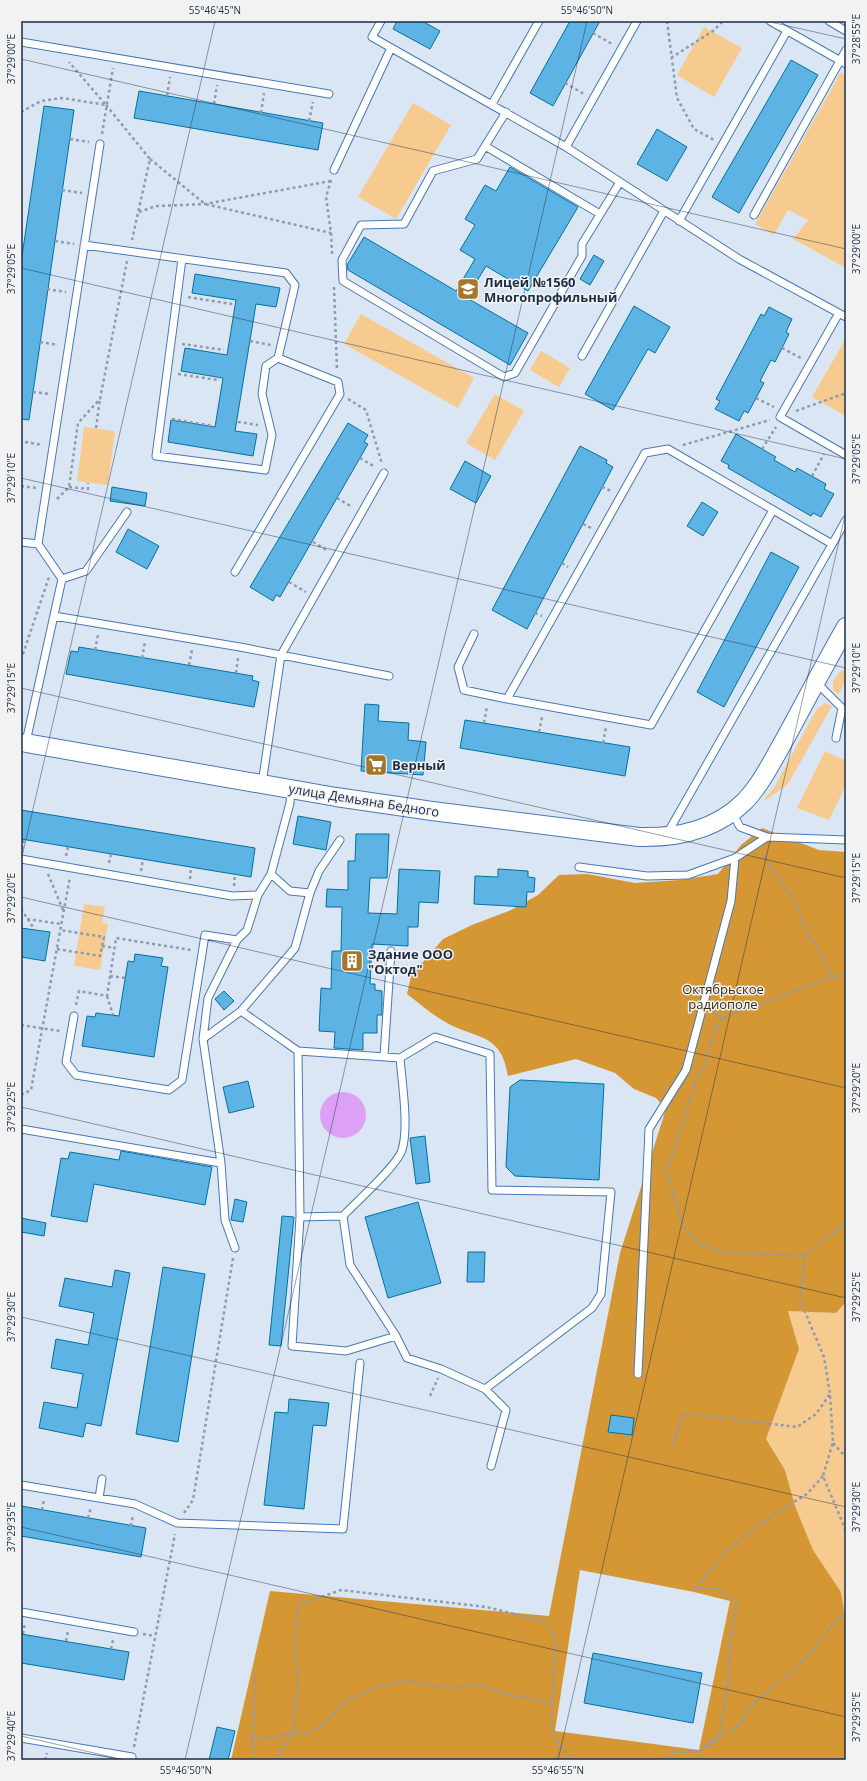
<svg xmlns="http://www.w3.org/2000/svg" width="867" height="1781" font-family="'Open Sans',sans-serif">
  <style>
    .green { fill: #f7cb8f }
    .forest { fill: #d59733; fill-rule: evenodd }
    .water { fill: #dca1f7 }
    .building { fill: #5db4e4; stroke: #03719d }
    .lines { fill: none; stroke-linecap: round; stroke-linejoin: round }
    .service-casing { stroke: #4878b5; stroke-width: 9 }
    .tertiary-casing { stroke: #4878b5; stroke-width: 20 }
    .path { stroke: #8d9caf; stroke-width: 2.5; stroke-dasharray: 3 3; stroke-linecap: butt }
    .service { stroke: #fff; stroke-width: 7 }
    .tertiary { stroke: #fff; stroke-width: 18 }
    .ticks { fill: none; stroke: #1a2e48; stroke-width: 1; stroke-opacity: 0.45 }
    .labels { text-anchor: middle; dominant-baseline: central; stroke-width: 3; stroke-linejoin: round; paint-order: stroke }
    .poi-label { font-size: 13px; font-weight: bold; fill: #1a2e48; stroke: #f2f2f2; text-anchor: start }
    .street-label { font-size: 13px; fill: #1a2e48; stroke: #f2f2f2 }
    .park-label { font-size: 13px; fill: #3a2b16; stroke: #f2f2f2 }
    .neatline { fill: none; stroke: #1a2e48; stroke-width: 1.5 }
    .ticks-label { font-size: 10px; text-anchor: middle; fill: #1a2e48 }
  </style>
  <rect width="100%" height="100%" fill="#dbe6f4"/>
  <path class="green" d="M704,27L742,48L714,97L677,75Z
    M841,72L846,76V268L793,239L808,220L788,210L774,235L755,224Z
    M413,103L451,125L396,219L358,197Z
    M361,314L474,378L458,408L344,344Z
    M846,338V416L812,397Z
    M541,351L570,368L559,387L530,370Z
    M495,394L524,411L495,460L466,443Z
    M84,427L115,431L108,485L77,481Z
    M846,670V680L838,695L833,690V682L840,671Z
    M825,703L832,706L788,784L766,800L764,799L774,788L811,719L817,709Z
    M825,751L846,761V785L829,820L797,808Z
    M84,904L105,907L102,923L108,924L100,970L74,966Z
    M846,1302V1623L841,1592L813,1550L795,1506L785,1470L766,1439L799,1349L788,1311L836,1313Z"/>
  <path class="forest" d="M762,828L819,850L846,852V1302L836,1313L788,1311L799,1349L766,1439L785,1470L795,1506L813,1550L841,1592L846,1623V1760H231L270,1591L549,1616L620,1253L666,1109L656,1098L634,1089L615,1073L576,1059L508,1076C501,1030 473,1040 442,1020C430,1013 419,1003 407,994L411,976L443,939L472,925L511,910L538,895L559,875L587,874L635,883L680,880L718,874L741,845ZM580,1570L694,1592L730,1601L699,1750L555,1731Z"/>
  <path class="water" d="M320 1115a23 23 0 1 1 46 0a23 23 0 1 1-46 0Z"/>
  <path class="building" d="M397,21H422L440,31L430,49L393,29Z
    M570,21H600L553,106L530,93Z
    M791,60L818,75L739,213L712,197Z
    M139,91L323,123L318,150L134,118Z
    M44,106L74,110L29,420L21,419V263Z
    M657,129L687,147L667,181L637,164Z
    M510,167L578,207L528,291L486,266L467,298L528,333L510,365L348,270L347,265L364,237L456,291L475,259L460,250L475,225L465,219L485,185L496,191Z
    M594,255L604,261L590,285L580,279Z
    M195,274L280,288L276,307L256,304L235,431L257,434L253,456L168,442L171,420L215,427L223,378L181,371L185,348L227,355L236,300L192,293Z
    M634,306L670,327L655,353L648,349L613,410L585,394Z
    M769,307L792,319L786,332L789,334L775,362L771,360L760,381L764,383L748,413L744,411L739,421L715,409L720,401L716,399L761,314L764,316Z
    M348,423L368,435L364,442L368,444L280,597L276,595L273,601L250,587Z
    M736,434L776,457L774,460L795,472L797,468L826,484L824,489L834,494L821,517L813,513L811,516L728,468L729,465L721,461Z
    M580,446L607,460L606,463L613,467L527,629L492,610Z
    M465,461L491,476L476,503L450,489Z
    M112,487L147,493L145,506L110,501Z
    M702,502L718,512L703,536L687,526Z
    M128,529L159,546L147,569L116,552Z
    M771,552L799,567L724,707L697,692Z
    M79,647L253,676L252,680L259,682L254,707L66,674L71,651L78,652Z
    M365,704L379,705L378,721L409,723L408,740L426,742L423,775L361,771Z
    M465,720L630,747L625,776L460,748Z
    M21,810L255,848L251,877L21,839Z
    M298,816L331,822L326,850L293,844Z
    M356,834H389L387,878H370L368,913L397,914L399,869L440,871L438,903L419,902L418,927H408V946L372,944L370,984H375V990L382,991V1015H377V1033H363V1050L334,1048L335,1032L319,1031L321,988L331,989L332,951H341L342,907H326L327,889L348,890V861H355Z
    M498,869L528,871V877L535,878L534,892H527L526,907L474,904L475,876L498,877Z
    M21,928L50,932L45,961L21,957Z
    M135,954L163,958L161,966L168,967L154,1057L82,1046L87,1016L95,1017L96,1013L119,1016L128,961L134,962Z
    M224,991L234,1001L224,1010L215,999Z
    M520,1080L604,1084L599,1180L515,1176L506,1167L510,1087Z
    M248,1081L254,1107L229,1113L223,1087Z
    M425,1136L430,1182L416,1184L410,1138Z
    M121,1151L212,1167L205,1205L94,1184L87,1222L51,1216L61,1158L68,1159L70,1152L119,1160Z
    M235,1199L247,1202L243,1222L231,1220Z
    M418,1202L441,1283L388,1298L365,1217Z
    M282,1216L294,1217L281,1346L269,1345Z
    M21,1218L46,1223L44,1236L21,1232Z
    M468,1252H485L484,1282H467Z
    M163,1267L205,1274L178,1442L136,1434Z
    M115,1270L130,1273L101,1426L86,1423L83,1437L39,1428L44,1402L77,1408L83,1374L51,1368L56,1339L88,1345L94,1313L59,1306L65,1278L112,1287Z
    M289,1399L329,1403L326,1426L313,1425L304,1509L264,1505L275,1412L288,1413Z
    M611,1415L634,1418L632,1435L608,1432Z
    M21,1506L146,1528L141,1557L21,1536Z
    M21,1634L129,1652L124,1680L21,1663Z
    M593,1653L702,1673L693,1723L584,1703Z
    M217,1727L235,1731L228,1760H209Z"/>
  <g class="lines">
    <g class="service-casing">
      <path id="service" d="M381,21L372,37L566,147L637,21
        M770,21L846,64
        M829,21L846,31
        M21,42L329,94
        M492,104L539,21
        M506,112L477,159L433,171L404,224L361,225L342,260L343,281L504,377L515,373L582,256V244L620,182
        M485,146L600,214
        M566,147L739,259L846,317
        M334,170L391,48
        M754,215L846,50
        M679,221L787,31
        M84,245L286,273L295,285L278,358L338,382L340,394L235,572
        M182,259L156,456L265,470L272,435L262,394L266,366L278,358
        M839,313L780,417L846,455
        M582,356L664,211
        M773,510L651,725L507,699L645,453L668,449L832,544
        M21,542L38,544L62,579L26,742
        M38,544L100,144
        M62,579L86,571L127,512
        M54,616L240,647L389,676
        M474,634L458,667L464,690L507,699
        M816,682L842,708L836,738
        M262,784L281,655L384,473
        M732,812L740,827L767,837
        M667,834L846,520
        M21,859L232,896L258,895L271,874L290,803L291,790
        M579,867L647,876L688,875L735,858L767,837L846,840
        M271,874L290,891L310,893
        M241,1011L298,1051L300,1217L292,1346L346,1351L396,1336
        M74,1016L66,1062L76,1075L169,1090L182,1080L205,935L237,940L247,930L258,895
        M203,1039L241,1011L295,948L310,893L319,871L340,840
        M298,1051L400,1058L435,1037L490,1054L492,1190L611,1192L601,1294L592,1308L485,1389
        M384,1056L391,951
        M21,1129L221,1163L203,1039L208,998L237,940
        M221,1163L225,1220L235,1248
        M343,1216C356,1202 397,1166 402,1150C409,1127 402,1082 400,1058
        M300,1217L343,1216L350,1265L396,1336L407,1358L441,1369L485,1389L506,1410L491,1466
        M638,1374L649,1129L686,1070L731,901L735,858
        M21,1485L135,1504L177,1523L343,1529L360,1363
        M99,1498L102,1479
        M21,1612L134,1632
        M21,1738L132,1757"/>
    </g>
    <g class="tertiary-casing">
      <path id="tertiary" d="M26,743L336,797L432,811L639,837C679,838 716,830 745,801C762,783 774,758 786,737C806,700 825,664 846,627"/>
    </g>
    <path class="path" d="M667,21L677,98L694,129L714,140
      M593,33L612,44
      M671,58L713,31L723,21
      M565,83L584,94
      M167,96L170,77
      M214,104L217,85
      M106,105L150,159L132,240
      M21,112L41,101L62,98L106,105L69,62
      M261,113L264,93
      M309,121L313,102
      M102,134L113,68
      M70,139L89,142
      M150,159L205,204L331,233
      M331,180L326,197L331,233L332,254
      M62,190L82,193
      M139,212L156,206L205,204L331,181
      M55,241L74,244
      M334,287L337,370
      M47,289L66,292
      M188,297L231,304V300
      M250,341L271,345
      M40,342L58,345
      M182,344L224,350
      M782,348L801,358
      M178,374L218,380L219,377
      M33,392L50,394
      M756,398L774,407
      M348,399L366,410L382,464
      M796,411L846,393
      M172,419L213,426
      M232,421L258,425
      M96,428L100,399
      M25,442L43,445
      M683,445L770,420
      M762,449L776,427
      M360,458L375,467
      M812,476L824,454
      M21,486L36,488
      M69,487L88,489V483
      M602,487L611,491
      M337,498L352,507
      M57,499L69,487L78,423L100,399L127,261
      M583,524L591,528
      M313,542L328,551
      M562,563L568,567
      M289,582L306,592
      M535,613L542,616
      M95,650L98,635
      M142,658L145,642
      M21,660L49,577
      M189,665L192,650
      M236,673L238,658
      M484,723L487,706
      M539,732L542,717
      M603,743L606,727
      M22,849L24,840
      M762,854L767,858L771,867L794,900L808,936L820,952L832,977
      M66,856L68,847
      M109,863L111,854
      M141,871L143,859
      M48,874L63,910
      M190,879L191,867
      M234,886L235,874
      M21,909L35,930
      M27,919L61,924
      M102,946L115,948
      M57,949L100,956L104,937L60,930
      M846,974L832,977L723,1018L715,1027L705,1066L697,1077L679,1136L666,1170L683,1225L698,1243L721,1252L805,1256L800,1300L824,1357L830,1394L833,1442L823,1476L846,1531
      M110,976L125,978
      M107,996L113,1015
      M76,1005L79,991L107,996L116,938L191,950
      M713,1012L723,1018
      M21,1025L60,1031
      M21,1095L31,1090L70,877
      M805,1256L846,1222
      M430,1396L438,1378
      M833,1443L846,1457
      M673,1445L683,1413L797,1427L816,1414L830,1394
      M42,1510L44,1499
      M184,1513L193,1500L233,1258
      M88,1518L91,1507
      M131,1526L133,1514
      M23,1634L25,1623
      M143,1634L155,1636
      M66,1641L68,1630
      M111,1649L113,1640
      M255,1676L253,1738H273L293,1732L308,1734L326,1721L343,1703L376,1687L405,1681L451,1688L478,1684L506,1694L552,1703C552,1731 550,1742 576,1760
      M134,1747L175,1534
      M707,1747L737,1727L756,1701L797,1668L834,1623L846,1612
      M700,1751L720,1733L729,1675V1648L737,1603L719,1589L696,1588L725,1552L772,1515L807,1494L823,1476
      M45,1760L47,1753
      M253,1760V1739
      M275,1760L293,1732L298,1684L295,1648L298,1605L341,1590L486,1607L547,1622L556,1641L552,1703
      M557,1760L559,1747
      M661,1760L675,1752L701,1751
      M845,1760L846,1753"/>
    <use href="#service" class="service"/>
    <use href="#tertiary" class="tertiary"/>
  </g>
  <path class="ticks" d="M766,21L846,39M21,59L846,249M21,268L846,459M21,478L846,668M21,688L846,878M21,861L215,21M21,897L846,1088M21,1107L846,1298M21,1317L846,1507M21,1527L846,1717M21,1736L124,1760M185,1760L587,21M558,1760L846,511"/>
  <defs>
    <g id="school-square" transform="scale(1.15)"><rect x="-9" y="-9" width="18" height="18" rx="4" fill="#a57529" stroke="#f2f2f2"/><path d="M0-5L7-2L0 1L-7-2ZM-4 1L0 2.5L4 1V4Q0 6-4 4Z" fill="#fff"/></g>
    <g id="supermarket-square" transform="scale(1.15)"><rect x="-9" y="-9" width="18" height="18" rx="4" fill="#a57529" stroke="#f2f2f2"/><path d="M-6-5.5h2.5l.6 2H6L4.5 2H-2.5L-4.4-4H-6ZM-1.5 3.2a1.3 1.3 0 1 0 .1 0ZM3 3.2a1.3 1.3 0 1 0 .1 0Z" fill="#fff"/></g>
    <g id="building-square" transform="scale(1.15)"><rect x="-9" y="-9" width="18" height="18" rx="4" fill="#a57529" stroke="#f2f2f2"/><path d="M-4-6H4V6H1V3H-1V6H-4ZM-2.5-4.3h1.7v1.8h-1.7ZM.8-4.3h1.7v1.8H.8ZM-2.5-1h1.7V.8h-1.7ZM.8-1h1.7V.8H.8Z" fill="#fff"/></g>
  </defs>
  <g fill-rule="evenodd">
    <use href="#school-square" x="468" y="289"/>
    <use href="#supermarket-square" x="376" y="765"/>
    <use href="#building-square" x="352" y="961"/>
  </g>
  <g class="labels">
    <g class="poi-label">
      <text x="484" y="282">Лицей №1560<tspan x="484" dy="15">Многопрофильный</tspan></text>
      <text x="392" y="765">Верный</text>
      <text x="368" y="954">Здание ООО<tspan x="368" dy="15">"Октод"</tspan></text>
    </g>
    <g class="street-label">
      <text transform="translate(364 800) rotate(9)">улица Демьяна Бедного</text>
    </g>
    <g class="park-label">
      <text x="723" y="989">Октябрьское<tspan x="723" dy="15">радиополе</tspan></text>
    </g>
  </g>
  <rect width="867" height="1781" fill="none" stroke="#f2f2f2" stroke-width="44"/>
  <rect x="22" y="22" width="823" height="1737" class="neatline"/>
  <g class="ticks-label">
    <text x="215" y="14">55°46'45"N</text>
    <text x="587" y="14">55°46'50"N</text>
    <text transform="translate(856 39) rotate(-90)" y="4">37°28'55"E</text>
    <text transform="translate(11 59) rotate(-90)" y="4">37°29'00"E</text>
    <text transform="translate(856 249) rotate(-90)" y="4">37°29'00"E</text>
    <text transform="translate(11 269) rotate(-90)" y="4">37°29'05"E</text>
    <text transform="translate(856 459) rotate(-90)" y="4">37°29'05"E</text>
    <text transform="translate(11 478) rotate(-90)" y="4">37°29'10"E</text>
    <text transform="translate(856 668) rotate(-90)" y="4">37°29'10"E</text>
    <text transform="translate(11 688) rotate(-90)" y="4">37°29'15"E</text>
    <text transform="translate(856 878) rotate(-90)" y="4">37°29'15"E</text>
    <text transform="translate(11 898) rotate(-90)" y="4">37°29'20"E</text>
    <text transform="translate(856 1088) rotate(-90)" y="4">37°29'20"E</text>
    <text transform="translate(11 1107) rotate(-90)" y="4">37°29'25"E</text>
    <text transform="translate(856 1297) rotate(-90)" y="4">37°29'25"E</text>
    <text transform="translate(11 1317) rotate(-90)" y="4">37°29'30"E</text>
    <text transform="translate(856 1507) rotate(-90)" y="4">37°29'30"E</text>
    <text transform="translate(11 1527) rotate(-90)" y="4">37°29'35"E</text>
    <text transform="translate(856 1717) rotate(-90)" y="4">37°29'35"E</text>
    <text transform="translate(11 1736) rotate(-90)" y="4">37°29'40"E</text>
    <text x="186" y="1774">55°46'50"N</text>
    <text x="558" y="1774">55°46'55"N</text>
  </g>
</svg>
